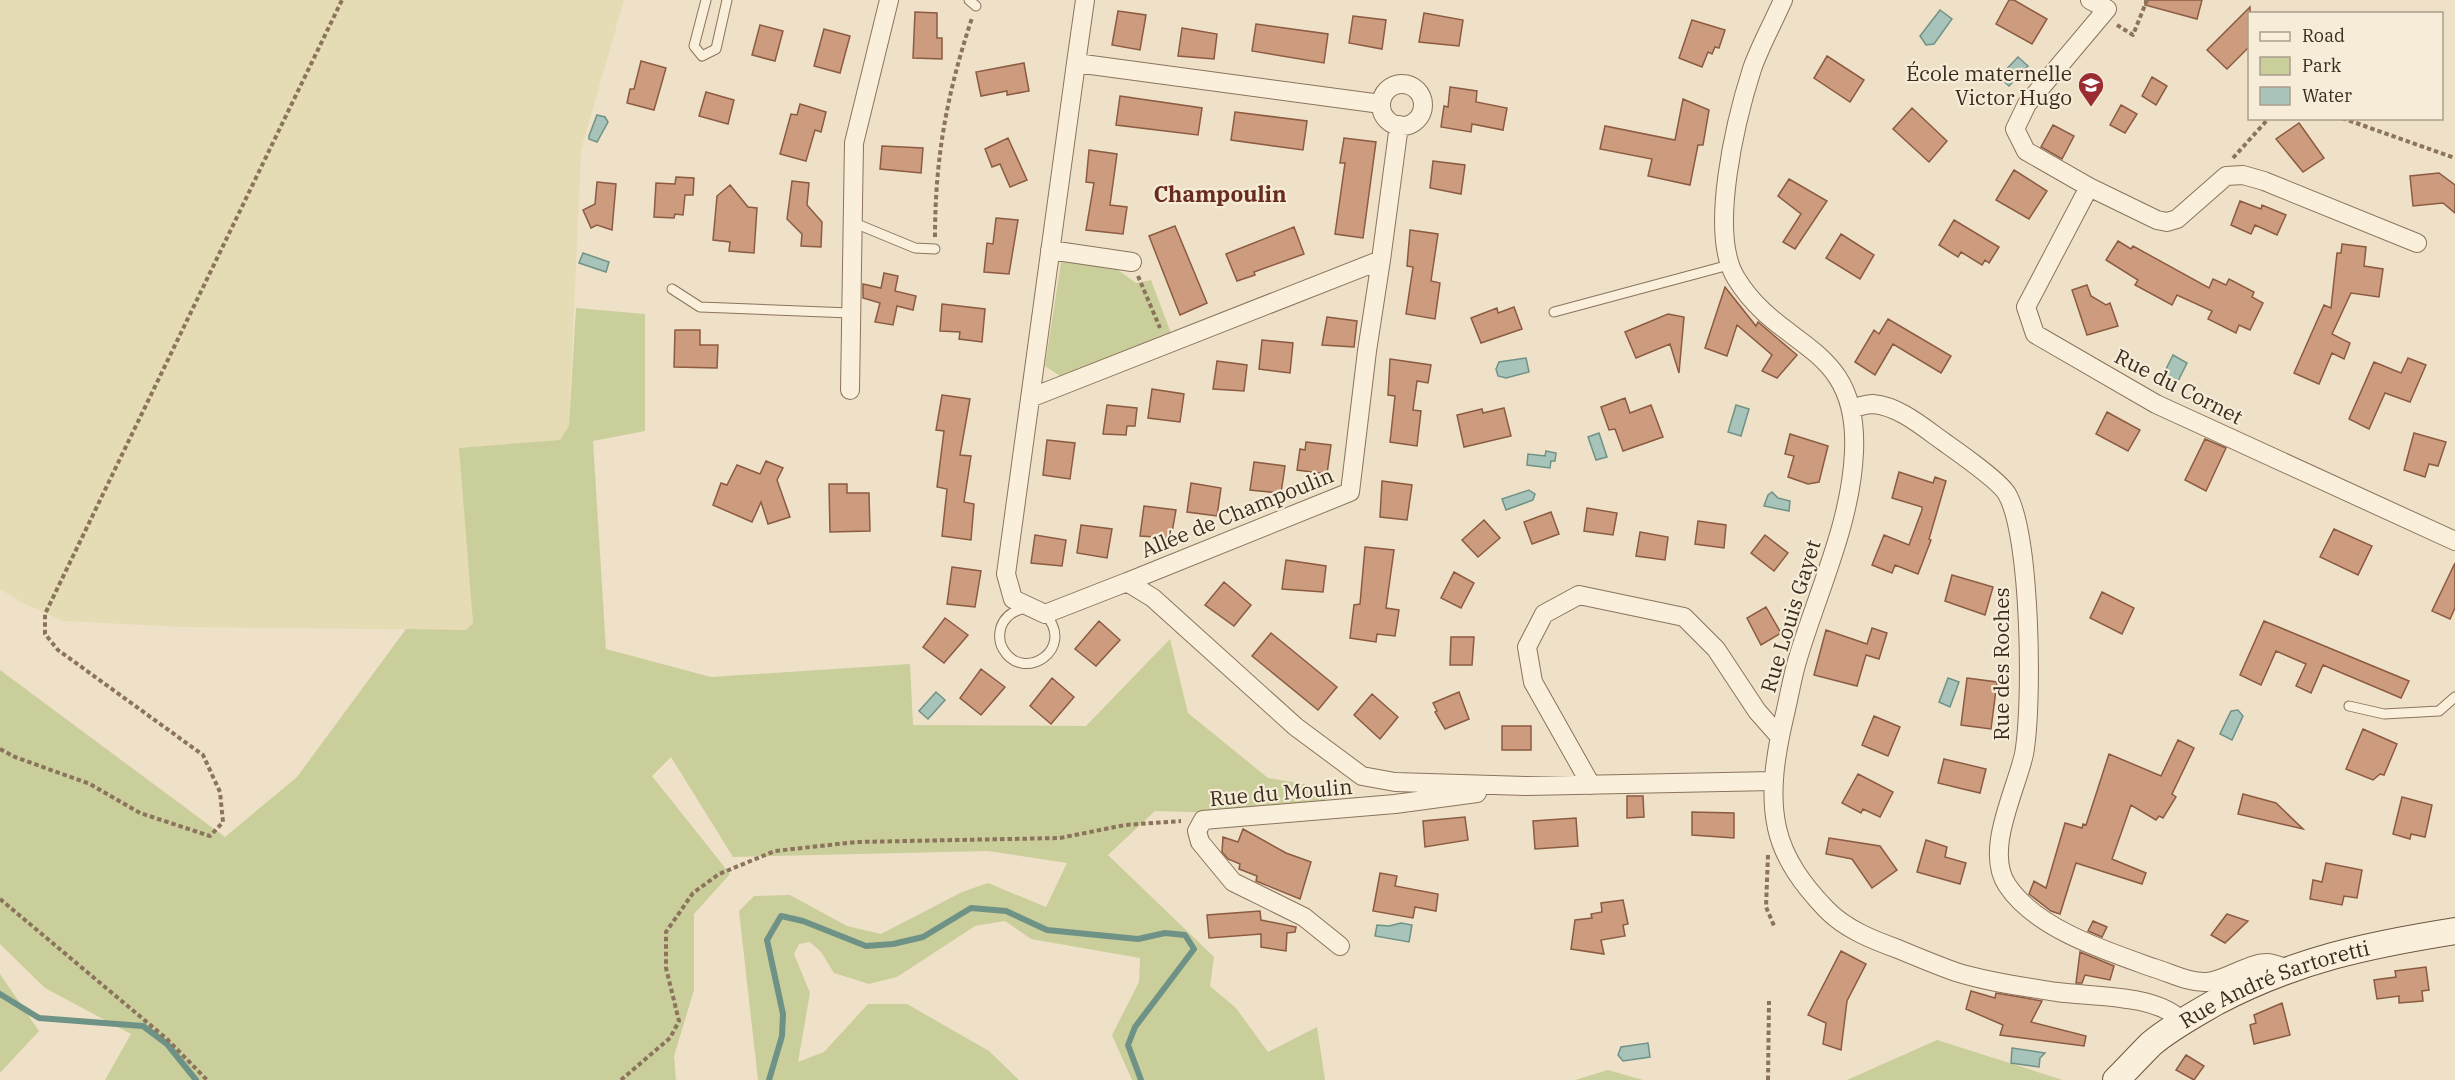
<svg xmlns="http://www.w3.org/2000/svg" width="2455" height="1080" font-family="'IBM Plex Serif',serif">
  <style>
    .farmland { fill: #e5dbb5 }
    .green { fill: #cace9b }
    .water { fill: #a8c3ba; stroke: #6f9287; stroke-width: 1.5 }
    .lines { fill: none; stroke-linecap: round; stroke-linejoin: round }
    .stream { stroke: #6f9287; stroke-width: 6 }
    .building { fill: #cd9b7d; stroke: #8b5b42; stroke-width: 1.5 }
    .lane-casing { stroke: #8b735c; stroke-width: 11 }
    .street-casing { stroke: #8b735c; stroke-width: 20 }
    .secondary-casing { stroke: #6d543f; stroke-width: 28 }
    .path { stroke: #8b735c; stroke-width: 4; stroke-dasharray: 4.5 3; stroke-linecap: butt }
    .lane { stroke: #f9efdb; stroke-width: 9 }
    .street { stroke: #f9efdb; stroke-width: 18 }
    .secondary { stroke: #f9efdb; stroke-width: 26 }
    .labels { text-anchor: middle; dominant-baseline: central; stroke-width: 4.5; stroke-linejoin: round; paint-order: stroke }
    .poi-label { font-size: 21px; fill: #3b2c20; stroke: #f6ecd7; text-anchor: end }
    .street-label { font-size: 21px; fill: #3b2c20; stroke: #f6ecd7 }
    .neighbourhood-label { font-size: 22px; font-weight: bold; fill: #682b1f; stroke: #f6ecd7 }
  </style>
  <rect width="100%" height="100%" fill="#efe1c7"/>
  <path class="farmland" d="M0,0H624L581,150L569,426L560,440L460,448L473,623L466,630L184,627L63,621L23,603L0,589Z"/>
  <path class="green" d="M1061,262L1111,265L1136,283L1151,280L1172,336L1060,376L1045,366Z
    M576,308L645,314V431L593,441L606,649L711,677L910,664L913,725L1086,726L1170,639L1188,713L1268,778L1333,789L1311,819L1263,814L1155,811L1108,855L1214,957L1210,986L1236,1008L1268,1052L1317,1027L1325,1080H1132L1112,1035L1139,982L1140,958L1031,939L1005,921L975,926L897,977L869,984L834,973L821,952L810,942L799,944L794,954L810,993L798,1062L824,1052L868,1004H907L989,1051L1019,1080H758L739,911L754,896L790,895L847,926L881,934L962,892L988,883L1046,907L1067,863L988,851L733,857L671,757L652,776L730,874L694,914V990L674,1056L676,1080H105L131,1034L45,988L0,944V670L225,837L297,777L406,629L466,630L473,623L459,448L560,440L569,426Z
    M0,974L39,1031L0,1073Z
    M1937,1040L2047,1075L2063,1080H1847Z
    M1608,1070L1643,1080H1575Z"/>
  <path class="water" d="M1940,10L1952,19L1934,44L1926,45L1920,36Z
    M2018,57L2028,66L2009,86L1999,77Z
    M597,115L605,117L608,122L597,142L589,139V136Z
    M583,253L609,262L606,272L579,263Z
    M2173,355L2187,363L2174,389L2160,381Z
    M1526,358L1529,372L1506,378L1498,376L1496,369L1499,362Z
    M1736,405L1749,409L1741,436L1728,432Z
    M1599,433L1607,457L1596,460L1588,437Z
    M1546,451L1556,453L1555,461H1551L1550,468L1527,465L1528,454L1545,456Z
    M1529,490L1535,494L1533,500L1506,510L1502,499Z
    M1772,492L1778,498L1790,501L1789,511L1764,506L1768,495Z
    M1948,678L1959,682L1950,707L1939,702Z
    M936,692L945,700L928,719L919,711Z
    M2231,711L2238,710L2243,716L2232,740L2220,734Z
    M1401,923L1412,925L1409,942L1375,936L1377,925L1389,926Z
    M1648,1043L1650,1057L1623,1061L1618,1055L1621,1047Z
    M2012,1048L2045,1053L2040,1058L2039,1067L2011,1063Z"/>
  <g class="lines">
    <path class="stream" d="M0,994L39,1018L143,1026L167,1044L196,1080
      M769,1080L782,1036L783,1014L767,940L781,916L803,921L866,946L893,944L923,937L971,908L1006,911L1047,930L1138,939L1165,933L1185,935L1194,949L1135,1027L1128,1045L1141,1080"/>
  </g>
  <path class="building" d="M2009,0H2014L2047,19L2032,44L1996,24Z
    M2145,0H2202L2197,19L2145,5Z
    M2250,7V46L2227,69L2207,50Z
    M1118,11L1146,15L1140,50L1112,45Z
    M915,12L937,13V38H942V59L913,58Z
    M1424,13L1463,20L1459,46L1419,42Z
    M1353,16L1386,20L1382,49L1349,43Z
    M1692,20L1725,30L1719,48L1715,47L1712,54L1708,52L1702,67L1679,58Z
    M1256,24L1328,34L1324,63L1252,51Z
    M760,25L783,31L775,61L752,55Z
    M1182,28L1217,34L1214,59L1178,56Z
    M824,29L850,36L840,73L814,66Z
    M1827,56L1864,80L1850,102L1814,78Z
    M641,61L666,68L654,110L627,103L630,89H634Z
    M1024,63L1029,91L1007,95V91L981,96L976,72Z
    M2152,77L2167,86L2156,105L2142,96Z
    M1450,87L1477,91L1476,102L1507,108L1503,130L1472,124L1471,132L1441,127L1444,106L1448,107Z
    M706,92L734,100L728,124L699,116Z
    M1120,96L1202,108L1198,135L1116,125Z
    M1683,99L1709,110L1703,145H1698L1690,185L1648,176L1652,159L1600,149L1605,126L1675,140Z
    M800,104L826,112L821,132L815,130L806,161L780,154L791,114L797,115Z
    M2121,105L2137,114L2125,133L2110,125Z
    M1912,108L1947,141L1929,162L1893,129Z
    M1235,112L1307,121L1303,150L1231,140Z
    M2299,123L2324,158L2303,172L2276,139Z
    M2053,125L2074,136L2062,159L2041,147Z
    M1008,138L1027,180L1010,187L1000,164L992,167L985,149Z
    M1344,138L1376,142L1363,238L1335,234L1345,163H1340Z
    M882,146L923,148L921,173L880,169Z
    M1089,150L1117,154L1110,205L1127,207L1123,234L1086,230L1094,183L1086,182Z
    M1433,161L1465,165L1461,194L1430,188Z
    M2014,170L2047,191L2029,219L1996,200Z
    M2439,173L2455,185V213L2443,203L2413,206L2410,176Z
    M676,177L694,178L693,195H685L683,215L675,214L674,218L654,217L656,183L675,184Z
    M1789,179L1827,201L1795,249L1783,242L1801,214L1778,196Z
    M792,181L809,183L807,205L822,222L821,247L801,246L802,234L787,219Z
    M597,182L616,184L612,230L597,225L591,228L583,210L595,204Z
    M730,185L748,207L757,208L754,253L729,251L730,242L713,240L717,196Z
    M2240,201L2261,209L2262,205L2286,215L2277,235L2255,225L2251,234L2231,225Z
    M996,218L1018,220L1009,274L984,272L987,243L993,244Z
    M1954,220L1999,247L1989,263L1985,260L1982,265L1961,252L1958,257L1939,245Z
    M1175,226L1207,303L1180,315L1149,236Z
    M1294,227L1304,254L1254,272L1255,275L1237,281L1226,254Z
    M1410,230L1438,234L1431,281L1440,283L1435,319L1406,314L1413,267L1407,266Z
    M1841,234L1874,255L1860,279L1826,258Z
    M2118,241L2131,249L2133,246L2209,288L2213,279L2226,285L2229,279L2254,292L2252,297L2263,303L2250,330L2239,325L2236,333L2208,319L2212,311L2177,295L2172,305L2135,285L2138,280L2106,260Z
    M2342,244L2366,247L2364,266L2383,269L2379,297L2351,293L2332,334L2350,343L2344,359L2332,353L2319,384L2294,373L2324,305L2331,308L2337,253H2341Z
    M884,273L898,276L895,291L916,296L913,310L897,306L893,325L875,322L880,303L863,298V284L881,288Z
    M2087,285L2091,296L2106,305L2110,303L2118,326L2087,335L2072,290Z
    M1725,287L1756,326L1758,322L1797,355L1777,378L1762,371L1772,355L1737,325L1727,356L1705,348Z
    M942,304L985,309L982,342L959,339L960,332L940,331Z
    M1514,307L1522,329L1481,343L1471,318L1497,308L1498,313Z
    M1668,314L1684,317L1679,373L1670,344L1636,358L1625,332Z
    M1327,317L1357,321L1354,347L1322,345Z
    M1888,319L1951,356L1941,373L1893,344L1875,375L1855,362L1874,330L1879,334Z
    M675,330H700V345H718L717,368L674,367Z
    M1262,340L1293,343L1290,373L1259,369Z
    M2408,358L2426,365L2410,402L2385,393L2369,429L2349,419L2374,362L2401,373Z
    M1390,359L1431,365L1428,383L1417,381L1413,410L1421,411L1417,446L1390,442L1395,396L1388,395Z
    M1217,361L1247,365L1244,391L1213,389Z
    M1152,389L1184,394L1180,422L1148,418Z
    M942,395L970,399L960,455L971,456L964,502L974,504L971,540L942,536L947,489L937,487L944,431L936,430Z
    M1625,398L1630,413L1651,405L1663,437L1623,451L1615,429L1609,430L1601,407Z
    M1107,405L1137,408L1135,426H1127L1126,435L1103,434Z
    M1504,408L1511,436L1464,447L1457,415L1482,409L1483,413Z
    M2107,412L2140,430L2128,451L2096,434Z
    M2414,433L2446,442L2438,466L2429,464L2425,477L2404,470Z
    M1790,434L1828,446L1819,482L1808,484L1788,477L1794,456L1785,454Z
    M2205,439L2226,448L2206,491L2185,480Z
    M1047,440L1075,443L1070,479L1043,475Z
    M1306,442L1331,445L1327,474L1297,470L1300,449L1305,450Z
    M766,461L783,468L777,480L790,517L768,524L761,502L752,522L713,505L721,483L727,485L737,465L760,474Z
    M1254,462L1285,466L1281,493L1250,490Z
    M1899,472L1933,483L1935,477L1946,481L1929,539L1931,540L1918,574L1895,565L1892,573L1872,565L1884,535L1909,545L1922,510V507L1892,498Z
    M1382,481L1412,485L1407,520L1380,517Z
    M1191,483L1221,488L1217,516L1187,512Z
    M829,484H847V493H869L870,531L830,532Z
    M1144,506L1176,510L1171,538L1140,536Z
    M1587,508L1617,513L1613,535L1584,531Z
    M1551,512L1559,534L1532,544L1524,522Z
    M1484,520L1500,538L1478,557L1462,540Z
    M1698,521L1726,525L1724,548L1695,544Z
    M1081,525L1112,529L1107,558L1077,553Z
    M2334,529L2372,546L2358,575L2320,557Z
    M1640,532L1668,537L1665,560L1636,556Z
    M1035,535L1066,540L1062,566L1031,563Z
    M1765,535L1788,553L1774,571L1751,553Z
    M1365,547L1394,550L1386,608L1399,610L1395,636L1377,634L1376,642L1350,638L1354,605L1360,604Z
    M1286,560L1326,566L1323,592L1282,589Z
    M2455,563V608L2450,619L2432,611Z
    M952,567L981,571L975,607L947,604Z
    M1454,572L1474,583L1461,608L1441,598Z
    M1952,575L1993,587L1985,615L1945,601Z
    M1224,582L1251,605L1234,626L1205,605Z
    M2102,592L2134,608L2122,634L2090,618Z
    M1766,607L1781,633L1761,645L1747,618Z
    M945,618L968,635L944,663L923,647Z
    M1099,621L1120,640L1096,666L1075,649Z
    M2264,621L2409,681L2401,698L2323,665L2311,693L2296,686L2306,664L2276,651L2261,685L2240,675Z
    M1872,628L1887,633L1879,659L1866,655L1857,686L1814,675L1826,630L1867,644Z
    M1271,633L1337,687L1318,710L1252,656Z
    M1451,637H1474L1472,665H1450Z
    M981,669L1005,687L981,715L960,698Z
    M1052,678L1074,697L1051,724L1030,706Z
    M1967,678L1997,682L1991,729L1961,725Z
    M1459,692L1469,719L1445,729L1435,712L1437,711L1433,703Z
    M1372,694L1398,717L1380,739L1354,715Z
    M1874,716L1900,727L1888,756L1862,745Z
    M1502,726H1531V750H1502Z
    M2363,729L2397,744L2384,775L2380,774L2373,780L2346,769Z
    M2178,740L2194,748L2172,794L2176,797L2163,818L2159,816L2156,820L2131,805L2112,859L2146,873L2142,884L2076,863L2060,914L2051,911L2029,894L2034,881L2046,888L2065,823L2082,828L2083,824L2086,825L2109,754L2161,776Z
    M1944,759L1986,769L1980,793L1938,783Z
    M1858,774L1893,792L1880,817L1863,809L1861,813L1842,803Z
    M2243,794L2276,803L2303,829L2238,814Z
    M1627,796H1643L1644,817L1627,818Z
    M2402,797L2432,805L2425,837L2411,834L2410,839L2393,834Z
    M1692,812L1734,813V838L1692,835Z
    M1465,817L1468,840L1425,847L1423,821Z
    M1576,818L1578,846L1535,849L1533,821Z
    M1243,829L1286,853L1311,862L1300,899L1256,881L1257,876L1239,869L1240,864L1228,859L1222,852L1223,837L1238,842Z
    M1829,838L1880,846L1897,870L1872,888L1852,859L1826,854Z
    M1926,840L1947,847L1945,857L1966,863L1960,884L1917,872Z
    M2326,863L2362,870L2357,898L2344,896L2342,905L2310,899L2313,880L2322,882Z
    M1380,873L1397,876L1395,886L1438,894L1436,911L1415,907L1413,918L1373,911Z
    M1623,900L1628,924L1623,925L1625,936L1601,940L1604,954L1571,949L1575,920L1592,918L1591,914L1602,912L1601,903Z
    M1260,911L1261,920L1296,927L1295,932L1287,933L1286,951L1261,947V934L1209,938L1207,915Z
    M2227,914L2248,921L2225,943L2211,935Z
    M2093,921L2107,927L2102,937L2088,931Z
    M1841,951L1866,964L1847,1001L1841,1050L1823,1044L1826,1023L1808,1015Z
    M2080,952L2114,966L2110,980L2085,975L2082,983H2076Z
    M2426,967L2429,990L2422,991L2423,1001L2399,1003V996L2377,999L2374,980L2396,977L2395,971Z
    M1971,991L1995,998L1996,993L2042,1001L2031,1022L2086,1036L2084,1046L2000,1035L2003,1025L1966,1009Z
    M2282,1003L2290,1035L2254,1044L2250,1025L2256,1023L2254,1015Z
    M2186,1055L2204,1066L2194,1080L2176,1070Z"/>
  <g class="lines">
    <g class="lane-casing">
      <path id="lane" d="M706,0L694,46L702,56L716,49L727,0
        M969,0L976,6
        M852,222L915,248L935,249
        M672,289L700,307L850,313
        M1554,312L1729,265
        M1026,608C1015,610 1005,616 1001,627C999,634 999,642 1003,649C1023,684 1077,649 1045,614
        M2349,706L2384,714L2439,711L2455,697"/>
    </g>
    <g class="street-casing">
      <path id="street" d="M1783,0C1773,23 1760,46 1752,69C1736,119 1708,233 1736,278C1780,351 1859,342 1854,452C1851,523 1818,591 1798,658C1792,677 1789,698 1784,718C1776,753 1769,792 1777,828C1784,860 1804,886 1826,909C1845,929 1873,940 1898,949C1917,957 1936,965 1956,972C1987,982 2025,987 2057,992C2094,997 2156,994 2182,1021
        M2090,0L2107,9L2027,104L2015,129L2026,151L2089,187L2157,220L2167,222L2177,219L2226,176L2243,175L2264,181L2417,243
        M1076,63L1085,0
        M1381 105a21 21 0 1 1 42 0a21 21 0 1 1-42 0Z
        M1381,104L1076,63L1006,574L1013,599L1045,614L1127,582L1153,598L1296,727L1362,776L1395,782L1526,786L1773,781
        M2089,187L2026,307L2035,334L2156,404L2455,541
        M1050,250L1132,262
        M850,390L854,143L889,0
        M1030,398L1381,260L1399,125
        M1851,409C1858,407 1866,404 1873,404C1899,406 1924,428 1944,442C1958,452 2000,481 2007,494C2031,536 2033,705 2024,754C2016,791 1984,850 2007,885C2036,929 2106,951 2154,968C2171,973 2189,983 2207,982C2227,980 2248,963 2267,963C2273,963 2282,967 2289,969
        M1127,582L1350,492L1367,351L1381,260
        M1591,785L1533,682L1527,647L1544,614L1579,595L1684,617L1716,649L1757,711L1780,737
        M1340,946L1304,917L1233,882L1200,842L1197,831L1203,820L1395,804L1477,793"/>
    </g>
    <g class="secondary-casing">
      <g id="secondary">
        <path id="s1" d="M2116,1080C2128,1068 2139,1056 2151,1044C2171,1027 2194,1015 2216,1002C2296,960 2367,945 2455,931"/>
      </g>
    </g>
    <path class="path" d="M2117,25L2133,35L2147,0
      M2342,118L2455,158
      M2233,158L2269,118
      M935,237C935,158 947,93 972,18
      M1138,276L1160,328
      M0,749L15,757L90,784L140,813L210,836L223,822L220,792L203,755L58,650L45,634V614L342,0
      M1768,855L1766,907L1775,928
      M0,899L167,1039L207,1080
      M621,1080L670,1038L679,1021L666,968V932L693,893L719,874L775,851L856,842L1060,838L1125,825L1181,821
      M1768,1080L1769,1001"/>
    <use href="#lane" class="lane"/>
    <use href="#street" class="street"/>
    <use href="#secondary" class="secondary"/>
  </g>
  <defs>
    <g id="school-pin" transform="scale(1.35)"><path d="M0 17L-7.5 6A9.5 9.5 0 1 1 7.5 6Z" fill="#9b2c31" stroke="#f6ecd7"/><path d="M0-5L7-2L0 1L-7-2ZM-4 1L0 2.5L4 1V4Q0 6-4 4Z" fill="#fff"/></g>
  </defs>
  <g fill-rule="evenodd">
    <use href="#school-pin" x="2091" y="85"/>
  </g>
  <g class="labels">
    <g class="poi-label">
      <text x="2072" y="73">École maternelle<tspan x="2072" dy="24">Victor Hugo</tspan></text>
    </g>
    <g class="street-label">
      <text transform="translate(2179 386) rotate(27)">Rue du Cornet</text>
      <text transform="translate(1237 512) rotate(-22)">Allée de Champoulin</text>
      <text transform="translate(1790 616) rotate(-73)">Rue Louis Gayet</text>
      <text transform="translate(2001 664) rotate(-90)">Rue des Roches</text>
      <text transform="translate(1281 792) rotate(-5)">Rue du Moulin</text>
      <text stroke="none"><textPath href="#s1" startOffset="189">Rue André Sartoretti</textPath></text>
    </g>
    <g class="neighbourhood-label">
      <text x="1220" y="193">Champoulin</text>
    </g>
  </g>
  <rect x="2248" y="12" width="195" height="108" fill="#f6ecd7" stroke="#ab9f8e" stroke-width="1.5"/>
  <rect x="2260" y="32" width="30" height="9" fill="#f9efdb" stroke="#ab9f8e" stroke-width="1.5"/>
  <text x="2302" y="42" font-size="18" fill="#3b2c20">Road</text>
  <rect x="2260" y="57" width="30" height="18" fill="#cace9b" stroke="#ab9f8e" stroke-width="1.5"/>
  <text x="2302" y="72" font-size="18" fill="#3b2c20">Park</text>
  <rect x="2260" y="87" width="30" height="18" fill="#a8c3ba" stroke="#ab9f8e" stroke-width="1.5"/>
  <text x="2302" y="102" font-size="18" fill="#3b2c20">Water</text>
</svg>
